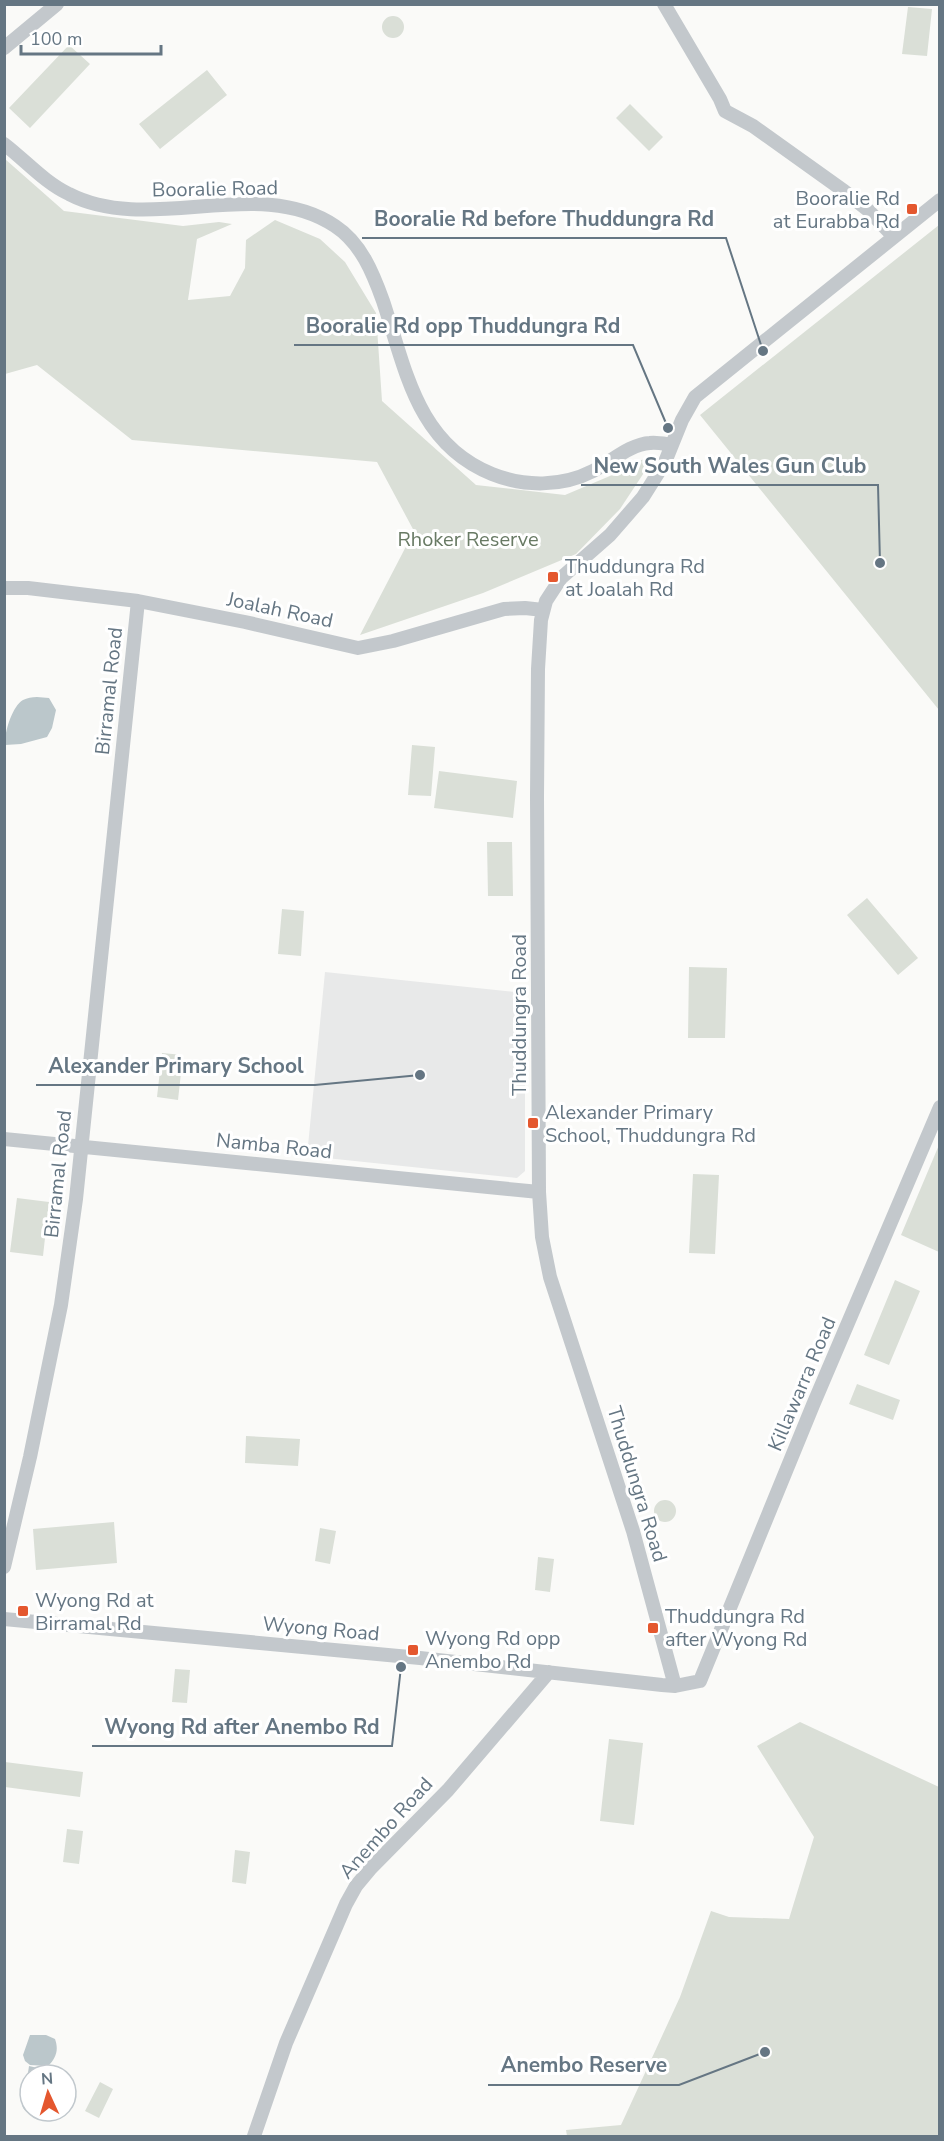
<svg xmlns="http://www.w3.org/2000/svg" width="944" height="2141" font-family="'Nunito Sans',sans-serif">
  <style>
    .built { fill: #e8e9e9 }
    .green { fill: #dadfd7 }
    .water { fill: #bbc7cb }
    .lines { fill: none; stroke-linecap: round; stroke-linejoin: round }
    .minor { stroke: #c3c8cc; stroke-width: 14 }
    .poi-dot { fill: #e4572e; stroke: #fff; stroke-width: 2 }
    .labels { text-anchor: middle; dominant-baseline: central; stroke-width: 6; stroke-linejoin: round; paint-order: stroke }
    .street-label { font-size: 20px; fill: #657683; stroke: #fff }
    .poi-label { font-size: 20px; fill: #657683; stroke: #fff; text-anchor: start }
    .park-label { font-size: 20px; fill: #687a64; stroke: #fff }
    .leader { fill: none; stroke: #657683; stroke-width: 2 }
    .callout-dot { fill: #657683; stroke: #fff; stroke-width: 2 }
    .callout-label { font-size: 21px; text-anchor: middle; font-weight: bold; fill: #657683; stroke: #fff; stroke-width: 6; stroke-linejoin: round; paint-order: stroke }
  </style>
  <rect width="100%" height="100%" fill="#fafaf8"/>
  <path class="built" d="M325,972L525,993V1171L517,1178L307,1156Z"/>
  <path class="green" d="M908,7L932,9L927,56L902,54Z
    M382 27a11 11 0 1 1 22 0a11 11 0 1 1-22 0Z
    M69,45L90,64L30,128L9,108Z
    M207,70L227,95L160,149L139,124Z
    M630,104L663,137L649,151L616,118Z
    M5,159L64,211L183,226L219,222L232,224L197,239L188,300L230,296L245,268L246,240L275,220L320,239L345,262L376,313L382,401L476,485L565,495L617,473L638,461L655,456L620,509L576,554L483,593L360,635L414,531L377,462L132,440L37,365L5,374Z
    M939,225V710L700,415Z
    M412,745L435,747L431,796L408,795Z
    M439,771L517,781L513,818L434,808Z
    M487,842H512L513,896H488Z
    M867,898L918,958L898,975L847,915Z
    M282,909L304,911L301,956L278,954Z
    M689,967L727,968L725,1038H688Z
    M162,1053L183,1055L178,1100L157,1097Z
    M939,1145L940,1252H939L901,1235Z
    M693,1174L719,1175L715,1254L689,1253Z
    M17,1198L49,1202L43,1256L10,1252Z
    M895,1280L920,1291L889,1365L864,1355Z
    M857,1384L900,1400L893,1420L849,1404Z
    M246,1436L300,1439L298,1466L245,1463Z
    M654 1511a11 11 0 1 1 22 0a11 11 0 1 1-22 0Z
    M114,1522L117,1563L36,1570L33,1529Z
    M320,1528L336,1531L330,1564L315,1561Z
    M538,1557L554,1559L550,1592L535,1590Z
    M175,1669L190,1670L187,1703L172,1702Z
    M800,1722L939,1787V2136H567L566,2130L621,2125L680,1997L711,1911L729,1917L789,1919L814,1837L757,1746Z
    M609,1739L643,1743L634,1825L600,1821Z
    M5,1762L83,1772L80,1797L5,1787Z
    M67,1829L83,1831L79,1864L63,1862Z
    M235,1850L250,1852L246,1884L232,1882Z
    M100,2082L113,2089L99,2118L85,2111Z"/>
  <path class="water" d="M37,697L49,698L56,710L52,728L47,737L21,744L5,745C4,734 12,706 23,700C27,698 32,697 37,697Z
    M30,2035H46L55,2039C59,2050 56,2058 48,2066L30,2065L25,2061L23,2055Z
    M29,2066L42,2069L43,2075H30V2111H54L50,2115C6,2118 26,2093 29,2066Z"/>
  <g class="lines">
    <path class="minor" d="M664,4L720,99L725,111L753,126L844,191L868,210L894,237
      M4,48L57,4
      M4,144C25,160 45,183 69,194C150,236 258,174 335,226C361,243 373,273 383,301C406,370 417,444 492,474C524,487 562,487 593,471C611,462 630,444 650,443C657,442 665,444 672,445
      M4,588H28L138,601L245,622L358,648L393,641L504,609L525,608L543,610
      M4,1139L539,1192
      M4,1567L30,1457L61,1305L76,1199L138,601
      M4,1619L420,1658L662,1685L675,1686L700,1681L813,1405L940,1107
      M675,1686L633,1531L550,1277L542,1237L539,1192L537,797L538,669L541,620L546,601L561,578L610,535L643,497L665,462L682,420L695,397L940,200
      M254,2136L286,2043L346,1904L356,1886L371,1868L448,1790L549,1672"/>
  </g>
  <g class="poi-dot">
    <rect x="906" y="203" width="12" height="12" rx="3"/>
    <rect x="547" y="571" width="12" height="12" rx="3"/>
    <rect x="527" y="1117" width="12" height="12" rx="3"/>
    <rect x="17" y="1605" width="12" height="12" rx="3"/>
    <rect x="647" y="1622" width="12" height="12" rx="3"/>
    <rect x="407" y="1644" width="12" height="12" rx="3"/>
  </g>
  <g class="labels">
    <g class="street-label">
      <text transform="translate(215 189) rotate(-1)">Booralie Road</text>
      <text transform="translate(280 610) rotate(12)">Joalah Road</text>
      <text transform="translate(109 691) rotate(-84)">Birramal Road</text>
      <text transform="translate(519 1015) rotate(-90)">Thuddungra Road</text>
      <text transform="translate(274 1146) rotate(6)">Namba Road</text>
      <text transform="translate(58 1174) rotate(-84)">Birramal Road</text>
      <text transform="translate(802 1384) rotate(-67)">Killawarra Road</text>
      <text transform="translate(637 1484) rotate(73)">Thuddungra Road</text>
      <text transform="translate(321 1629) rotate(5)">Wyong Road</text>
      <text transform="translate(386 1828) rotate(-48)">Anembo Road</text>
    </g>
    <g class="poi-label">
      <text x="900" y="198" text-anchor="end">Booralie Rd<tspan x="900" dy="23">at Eurabba Rd</tspan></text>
      <text x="565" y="566">Thuddungra Rd<tspan x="565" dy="23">at Joalah Rd</tspan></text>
      <text x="545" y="1112">Alexander Primary<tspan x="545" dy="23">School, Thuddungra Rd</tspan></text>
      <text x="35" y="1600">Wyong Rd at<tspan x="35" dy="23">Birramal Rd</tspan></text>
      <text x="665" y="1616">Thuddungra Rd<tspan x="665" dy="23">after Wyong Rd</tspan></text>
      <text x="425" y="1638">Wyong Rd opp<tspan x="425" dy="23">Anembo Rd</tspan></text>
    </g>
    <g class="park-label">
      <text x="468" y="539">Rhoker Reserve</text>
    </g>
  </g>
  <path class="leader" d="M763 351L726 238H362M668 428L633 345H294M880 563L878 485H581M420 1075L315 1085H36M401 1667L392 1746H92M765 2052L679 2085H488"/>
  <g class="callout-dot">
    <circle cx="763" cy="351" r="6"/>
    <circle cx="668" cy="428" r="6"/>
    <circle cx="880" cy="563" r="6"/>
    <circle cx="420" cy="1075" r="6"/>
    <circle cx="401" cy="1667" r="6"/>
    <circle cx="765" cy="2052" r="6"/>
  </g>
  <g class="callout-label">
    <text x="544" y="226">Booralie Rd before Thuddungra Rd</text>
    <text x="463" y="333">Booralie Rd opp Thuddungra Rd</text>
    <text x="730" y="473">New South Wales Gun Club</text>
    <text x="176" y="1073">Alexander Primary School</text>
    <text x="242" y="1734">Wyong Rd after Anembo Rd</text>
    <text x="584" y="2072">Anembo Reserve</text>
  </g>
  <rect width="944" height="2141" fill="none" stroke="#657683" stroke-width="12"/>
  <g transform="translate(48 2093) rotate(356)"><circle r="28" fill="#ffffff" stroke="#c1c8cd" stroke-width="1.5"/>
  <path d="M0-4.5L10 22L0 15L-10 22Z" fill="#e4572e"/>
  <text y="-9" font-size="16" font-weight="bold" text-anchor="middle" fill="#657683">N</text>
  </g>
  <path d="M21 45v9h140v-9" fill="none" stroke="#657683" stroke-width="3"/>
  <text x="30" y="45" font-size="18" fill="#657683" stroke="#ffffff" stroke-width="4.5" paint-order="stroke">100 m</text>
</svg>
